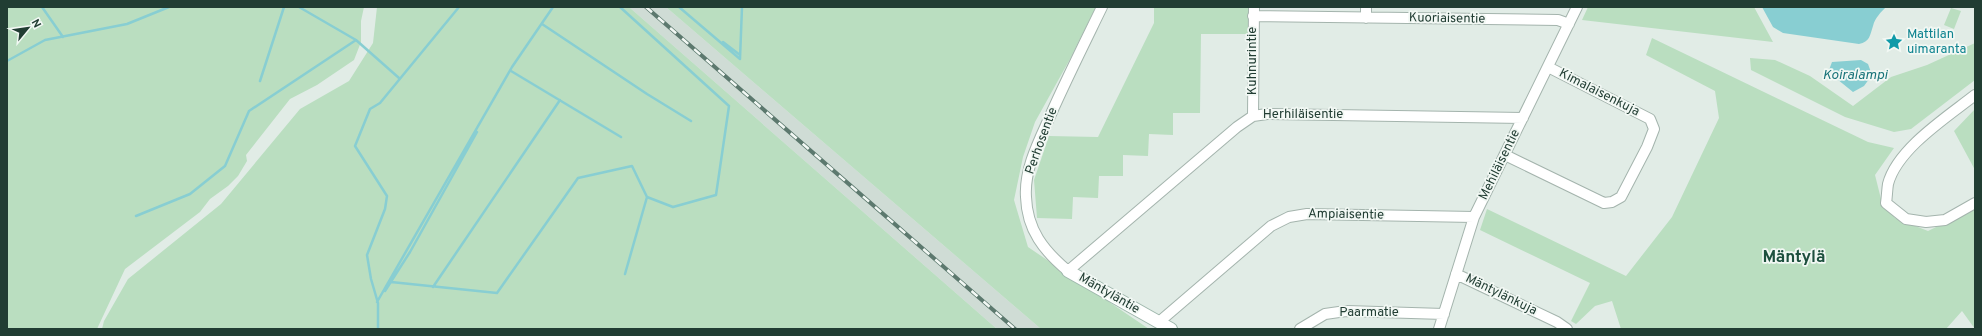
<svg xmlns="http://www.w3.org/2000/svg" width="1982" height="336" font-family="Overpass,sans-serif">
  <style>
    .built { fill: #cfdcd5 }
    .green { fill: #badec0 }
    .water { fill: #88ced2 }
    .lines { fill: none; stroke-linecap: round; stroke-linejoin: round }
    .stream { stroke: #88ced2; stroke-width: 2.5 }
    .street-casing { stroke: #a4b4ad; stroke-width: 12 }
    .secondary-casing { stroke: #9fb8ad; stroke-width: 14 }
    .street { stroke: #fff; stroke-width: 10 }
    .secondary { stroke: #fff; stroke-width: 12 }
    .rail-casing { stroke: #5c796e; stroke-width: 4 }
    .rail { stroke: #f2f8f4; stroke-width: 2.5; stroke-dasharray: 8; stroke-linecap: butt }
    .labels { text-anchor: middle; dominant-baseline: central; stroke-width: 3.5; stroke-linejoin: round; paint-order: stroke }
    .street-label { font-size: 13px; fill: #213d33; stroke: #f2f8f4 }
    .culture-label { font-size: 13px; fill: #0d838f; stroke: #f2f8f4; text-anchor: start }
    .water-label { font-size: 14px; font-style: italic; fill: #1a747a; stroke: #f2f8f4 }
    .district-label { font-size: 17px; font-weight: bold; fill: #1d503e; stroke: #f2f8f4 }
  </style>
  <rect width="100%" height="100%" fill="#e1ece6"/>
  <path class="built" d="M629,7H666L1041,329H997Z"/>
  <path class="green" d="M7,7H364L361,21V42L354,60L317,85L290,99L246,155L247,161L238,176L228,186L210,199L200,212L125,269L97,329H7Z
    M377,7H629L997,329H102L104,321L128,279L221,204L300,109L349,81L373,43Z
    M666,7H1096L1070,59L1035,122L1023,157L1014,200L1028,247L1149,329H1041Z
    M1154,7H1248V34H1201L1200,113H1173V135L1149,134L1148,156L1123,155V176H1099L1098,198L1073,197L1072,219L1037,218L1034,180L1049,136L1098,137L1154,23Z
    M1588,7H1754L1773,42L1582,20Z
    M1951,8L1961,11L1954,29L1944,25Z
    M1652,38L1868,142L1894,148L1875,175L1882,203L1895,218L1928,231L1975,208V329L1962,311L1946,329H1621L1612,301L1595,306L1576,324L1571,321L1590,283L1480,230L1487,209L1626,276L1672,217L1719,118L1715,91L1646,55Z
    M1975,43V80L1911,129L1894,132L1845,117L1751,70L1750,58L1775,60L1810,76L1853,106L1891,77L1927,65Z
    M1975,109V170L1954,131Z"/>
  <path class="water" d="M1762,7H1886C1881,12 1875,18 1873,26C1870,35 1870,42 1859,44L1783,33L1773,27Z
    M1861,60L1868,64L1872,75L1864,86L1853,92L1832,75L1829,70L1832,62Z"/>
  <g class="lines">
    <path class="stream" d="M42,7L63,37
      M299,7L356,40L399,78
      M620,7L729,106L716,195L673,207L647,197
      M679,7L740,59L742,7
      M542,24L647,94L691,121
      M723,42L740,55
      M7,61L45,40L127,24L169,7
      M511,71L621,137
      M260,81L284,7
      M136,216L190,194L225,166L249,111L356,40
      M391,282L497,293L578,178L632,166L647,197L625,274
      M433,287L560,100
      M385,291L410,252L477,132
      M377,302L512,67L553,7
      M378,329V303L371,279L367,255L385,209L387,196L355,146L370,109L380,103L459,7"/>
    <g class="street-casing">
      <path id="street" d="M1102,7C1085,42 1067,78 1051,114C1040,139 1024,168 1026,197C1027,230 1044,251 1068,271L1237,127L1253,116L1267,114L1523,118
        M1366,7V18
        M1253,16L1558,20L1569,24
        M1975,95C1947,117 1897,149 1888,184C1887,190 1887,197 1886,203L1906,219L1926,222L1945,220L1975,203
        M1253,116L1254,7
        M1505,155L1604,203L1612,202L1621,197L1647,147L1654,129L1650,119L1548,67
        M1456,274L1557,322L1567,329
        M1159,322L1271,226L1289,217L1307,214L1474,217
        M1300,329L1325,314L1346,311L1444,314
        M1439,329L1474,217L1577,7"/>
    </g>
    <g class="secondary-casing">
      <path id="secondary" d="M1068,271L1171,329"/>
    </g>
    <use href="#street" class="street"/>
    <use href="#secondary" class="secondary"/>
    <g class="rail-casing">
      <path id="rail" d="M646,7L1015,329"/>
    </g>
    <use href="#rail" class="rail"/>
  </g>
  <defs>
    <g id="sight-bare" transform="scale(1.38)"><path d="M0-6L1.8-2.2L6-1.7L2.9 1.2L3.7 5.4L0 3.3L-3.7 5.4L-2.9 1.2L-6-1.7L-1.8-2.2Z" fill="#0f9aa8" stroke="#f2f8f4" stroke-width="2.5" paint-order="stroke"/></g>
  </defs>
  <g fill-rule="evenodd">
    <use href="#sight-bare" x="1894" y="42"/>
  </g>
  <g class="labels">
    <g class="street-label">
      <text transform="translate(1447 19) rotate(1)">Kuoriaisentie</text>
      <text transform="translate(1253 61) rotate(-90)">Kuhnurintie</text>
      <text transform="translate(1599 93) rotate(27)">Kimalaisenkuja</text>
      <text x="1303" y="115">Herhiläisentie</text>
      <text transform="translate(1042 141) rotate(-70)">Perhosentie</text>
      <text transform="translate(1500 165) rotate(-64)">Mehiläisentie</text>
      <text transform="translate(1346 215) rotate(1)">Ampiaisentie</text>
      <text transform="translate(1109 294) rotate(30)">Mäntyläntie</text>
      <text transform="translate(1501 295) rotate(26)">Mäntylänkuja</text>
      <text x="1369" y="313">Paarmatie</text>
    </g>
    <g class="culture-label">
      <text x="1907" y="35">Mattilan<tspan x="1907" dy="15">uimaranta</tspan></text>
    </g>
    <g class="water-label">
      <text x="1855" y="75">Koiralampi</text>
    </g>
    <g class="district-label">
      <text x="1794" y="258">Mäntylä</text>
    </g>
  </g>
  <rect width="1982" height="336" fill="none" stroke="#213d33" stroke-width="16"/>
  <g transform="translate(28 28) rotate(61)" stroke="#f2f8f4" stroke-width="3" paint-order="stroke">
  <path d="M0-3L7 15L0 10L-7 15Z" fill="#213d33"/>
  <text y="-6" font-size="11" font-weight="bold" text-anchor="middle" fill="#213d33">N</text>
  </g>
</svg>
